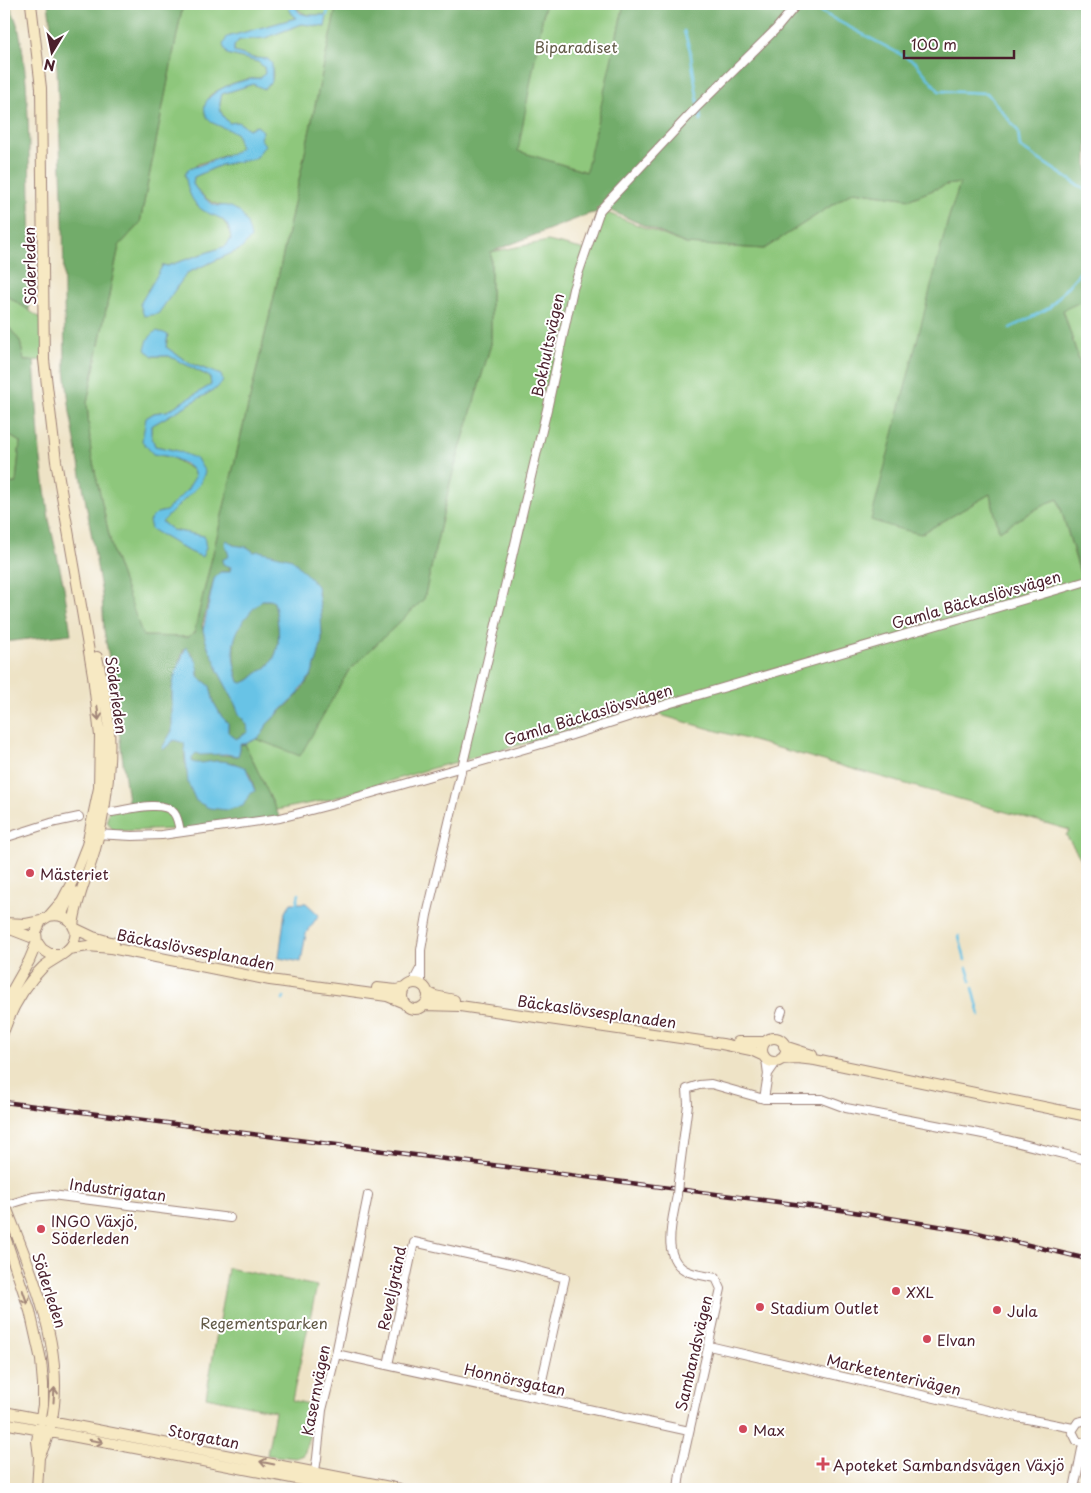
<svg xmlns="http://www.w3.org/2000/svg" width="1091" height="1493" font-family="'Playpen Sans',sans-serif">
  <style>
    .green { fill: #8ec77b; stroke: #6c7353; fill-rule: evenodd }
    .forest { fill: #72ac6b; stroke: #5e664b }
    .water { fill: #68c3e6; stroke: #597188; fill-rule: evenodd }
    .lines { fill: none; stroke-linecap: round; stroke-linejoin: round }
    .stream { stroke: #68c3e6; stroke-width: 2.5 }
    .street-casing { stroke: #9c8178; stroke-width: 10 }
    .secondary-casing { stroke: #9c8178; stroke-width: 12 }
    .street { stroke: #fff; stroke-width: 8 }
    .secondary { stroke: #f7e9c3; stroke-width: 10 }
    .rail-casing { stroke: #4a1f2b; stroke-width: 4.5 }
    .rail { stroke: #fff; stroke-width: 2.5; stroke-dasharray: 8; stroke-linecap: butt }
    .street-bridge-casing { stroke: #9c8178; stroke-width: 10; stroke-linecap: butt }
    .street-bridge { stroke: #fff; stroke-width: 8 }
    .oneway { stroke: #a08477 }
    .poi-dot { fill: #d1495b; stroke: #fff; stroke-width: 2 }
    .labels { text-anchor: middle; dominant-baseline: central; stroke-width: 4; stroke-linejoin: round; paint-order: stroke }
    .park-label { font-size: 15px; fill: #625a47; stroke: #fff }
    .street-label { font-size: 15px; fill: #4a1f2b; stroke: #fff }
    .poi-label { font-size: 15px; fill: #4a1f2b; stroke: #fff; text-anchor: start }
  </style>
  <rect width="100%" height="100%" fill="#fff"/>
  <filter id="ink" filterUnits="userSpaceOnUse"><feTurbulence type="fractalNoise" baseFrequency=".02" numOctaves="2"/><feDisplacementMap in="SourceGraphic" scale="10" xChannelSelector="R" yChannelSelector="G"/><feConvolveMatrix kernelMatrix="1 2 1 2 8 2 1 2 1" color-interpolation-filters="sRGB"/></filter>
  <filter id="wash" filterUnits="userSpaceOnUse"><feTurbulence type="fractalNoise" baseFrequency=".0096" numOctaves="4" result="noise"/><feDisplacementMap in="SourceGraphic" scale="20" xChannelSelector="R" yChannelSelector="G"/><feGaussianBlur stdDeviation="1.12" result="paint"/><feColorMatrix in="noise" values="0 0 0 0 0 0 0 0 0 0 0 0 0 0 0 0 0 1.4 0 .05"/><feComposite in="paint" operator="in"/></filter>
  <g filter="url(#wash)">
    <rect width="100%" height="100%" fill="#eee3c6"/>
    <path class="green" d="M183,4H293L288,9L296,18L228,37V54L258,62L264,67L265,73L261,78C243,78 223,86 209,96L211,122L229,128L238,134L240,147L236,152L198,164L185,175L197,206C215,216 228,217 231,239L226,246L167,266L163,265L154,283L147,290L158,313L187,273L241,249L227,206C213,206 201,196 193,184L194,177L221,165L256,158L260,138L263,131L257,126L249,129L238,122L229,123C219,113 218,107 222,94L253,84L264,89C276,77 274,74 268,59L253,58L234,52V46L239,40L265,38L302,24L325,27L327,15C311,15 304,18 294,4H337L273,301L194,633L188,637L142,636L113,553L91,453L87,403L119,246L140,223ZM168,335L166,347L189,363L221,375L217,388L151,426V435L155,446L178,451L205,472L200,484L162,522L172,530L204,536L186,550L152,529L149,521L157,513L166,511L187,490L195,478L193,470L171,457L153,454L146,418L154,413L167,411L211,385L210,377L169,356H153Z
      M545,4H624L587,172L517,151Z
      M960,183L948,220L940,255L921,534L990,494L999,531L1045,504L1058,499L1081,577L1087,575L1086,867L1066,835L1070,830L664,716L646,705L593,724L480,756L433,768L327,800L276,810L245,744L256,739L300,755L349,670L424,599L450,483L491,344V252L548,241L586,250L600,210L686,244L764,249L854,191L910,199L946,185Z
      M4,294L45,321L44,360L24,361L20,341L4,321Z
      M1087,299V386L1063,309Z
      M8,435L20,442L16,483L4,484V436Z
      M109,809L170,810L180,829L118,831L112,829L107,821Z
      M228,1268L317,1286L292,1400L317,1406L304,1455L296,1458L267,1455L275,1411L206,1397Z"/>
    <path class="forest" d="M4,4H9C22,29 23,54 26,81C29,120 29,158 30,196C30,234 33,273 29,310L4,294Z
      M48,4H183L140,223L119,246L87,403L91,453L113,553L143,636L188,637L194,633L273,301L337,4H545L518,151L586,172L624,4H1087V299L1063,310L1087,386V581L1083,582L1058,499L1045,504L999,531L990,494L921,534L896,528L871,520L948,220L960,183L946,185L910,199L854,191L764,249L686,244L609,210L589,214L491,252V344L450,483L424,599L349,670L300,756L256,739L263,733L267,724L296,697L311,676L317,660L322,640L321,612L318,589L292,559L254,552L247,547L236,546L226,541L229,556L223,564L230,566V571L220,572L214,579L202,626L207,645L216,663L218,671L233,699L239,714L247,725L248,732L236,739L228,732V723L222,717L214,703L210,686L198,676V669L191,652L184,649L175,674L172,689V731L162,748L163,750L174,740L183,742L185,745V763L247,797L255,790L249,772L234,763L217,761L196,764L193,763L191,760L193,754L196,753L238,756L240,749L239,745L245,744L280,818L180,832L170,810L129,809L111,669L104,631L102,595L70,412L65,369L63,221L57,69Z
      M4,321L20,341L24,361H34L40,452L49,519L64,587L71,634L4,642V484L16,483L20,442L9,435L4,436Z
      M262,600H270L274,602C279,625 285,657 261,671C253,675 252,680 242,683L239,682C232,661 230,635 245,617C250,611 256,606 262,600Z"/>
    <path class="water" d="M293,4L300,13L307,15H327L325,27L302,24L265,38L239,40L234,46V52L253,58L268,59L272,64V81L264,89L253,84L222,94C218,107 219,113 229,123L238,122L249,129L257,126L263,131L260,138L265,145L256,158L221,165L194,177L193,184C197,191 207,202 215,205C219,207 223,205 227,206C244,210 248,224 251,238L241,249L187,273L158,314L144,316L140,304L163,265L167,266L226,246L231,239C228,210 210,221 196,204C189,196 187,185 185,174L189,169L236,152L240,147L237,134C230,129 214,125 210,121C187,94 243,78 261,78L265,73L264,67L258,62L227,54L223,45L227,37L296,18L288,9Z
      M156,331L164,333L168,335L166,347L189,363L221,375L223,381L217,388L151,426V435L155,446L178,451L197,459L205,472L200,484L162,522L172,530L204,536L206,548L202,557L186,550L151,529L149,521L157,513L166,511L187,490L195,477L193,470L186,464L171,457L153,454L142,441L146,418L154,413L167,411L211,385L210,377L169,356H153L145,350L148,339Z
      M227,540L233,545L247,547L254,552L259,551L292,559L317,586L321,612L322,640L317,660L311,676L300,689L299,693L267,724L263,733L258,738L245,744H240V749L238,756L226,754L200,755L196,753L192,757V762C200,765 209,761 217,761C228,761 237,764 246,768L255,791L249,795L243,806L227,810L209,808L196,801L188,783L184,743L174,740L163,750L162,748L172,731V689L175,674L186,647L197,662L198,676L210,686L214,703L222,717L228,723V732L236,739L248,732L247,725L239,714L233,699L218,671L216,663L207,645L203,630L214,579L220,572H228L230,571L231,567L223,564L222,560L229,556L225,543ZM262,600H270L274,602C279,624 285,658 261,671C253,675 253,680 242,683L239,682C226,644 235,626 262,600Z
      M291,903H306L319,915L306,933L301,962L279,958L285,912Z"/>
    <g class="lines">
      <path class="stream" d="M806,4L915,62L939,91L987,93L1018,131L1020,147L1087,191
        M327,15L329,4
        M684,31L690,50L698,102
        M699,107L701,121
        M1010,328L1049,308L1087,264
        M296,905L299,894
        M959,936L965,960
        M967,968L971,981
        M973,988L980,1016
        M283,1000L284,997"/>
    </g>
  </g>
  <g filter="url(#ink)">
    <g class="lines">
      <g class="street-casing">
        <path id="street" d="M112,812C127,810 164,799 174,813C178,818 179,826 180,832
          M95,834L132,836L162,835L280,818L334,804L569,736L671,703L1087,581
          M4,838L51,823L79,817
          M412,984L420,969
          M421,985V950L427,915L548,405L573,289L600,210L696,108L776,29L797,4
          M780,1017L782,1011
          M768,1074L777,1061
          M764,1099L768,1074L766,1059
          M678,1182L688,1104L687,1089L699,1085L711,1084L764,1099H822L846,1108L983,1134L1087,1160
          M677,1195C673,1219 659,1260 689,1272C697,1275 707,1276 716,1278L721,1289L680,1473L678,1489
          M4,1206L33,1197L52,1195L230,1218
          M709,1346L1017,1417L1073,1428
          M336,1354L689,1431
          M388,1365L414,1242L516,1265L565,1278L538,1398
          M1087,1420L1078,1422L1072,1431L1077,1441L1087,1444
          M312,1489L317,1458L322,1410L336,1354L368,1195
          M1074,1489L1083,1444"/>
      </g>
      <g class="secondary-casing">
        <path id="secondary" d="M31,4L41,88L44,360L56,461L93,675L100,736L99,788L87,845L74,878L62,901L49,916L41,921L36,932L37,942L42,949L50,954H60
          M58,915L65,909L73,891
          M4,923L26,924L41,921
          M73,926C76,900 87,877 94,853C106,812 111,767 109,725C107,702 102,679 97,657
          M5,927L36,939
          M74,928L93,937L114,943
          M69,949L88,946L111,948L270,980L387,996L404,1003
          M402 996a13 13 0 1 1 26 0a13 13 0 1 1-26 0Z
          M377,988L396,990L405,988
          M427,992L435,996L454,1000
          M4,1005L29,961L37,942
          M425,1005L460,1006L722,1044L751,1050L764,1056
          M4,1030C12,1008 26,984 43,967C51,960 69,953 73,943C82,926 65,912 49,916
          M762 1050a12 12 0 1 1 24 0a12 12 0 1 1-24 0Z
          M738,1042H765
          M784,1046L812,1055
          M781,1059L797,1058L815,1060L1087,1116
          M4,1202C33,1278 80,1376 39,1457
          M4,1234L30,1311L41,1360L43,1384V1405L37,1441L39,1457L37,1489
          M4,1412L400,1489
          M4,1423L349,1489"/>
      </g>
      <use href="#street" class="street"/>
      <use href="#secondary" class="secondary"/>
      <g class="rail-casing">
        <path id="rail" d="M4,1102L848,1211L974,1232L1087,1259"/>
      </g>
      <use href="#rail" class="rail"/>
      <g class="street-bridge-casing">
        <path id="street-bridge" d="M677,1195L678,1182"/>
      </g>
      <use href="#street-bridge" class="street-bridge"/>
    </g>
    <defs><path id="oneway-shaft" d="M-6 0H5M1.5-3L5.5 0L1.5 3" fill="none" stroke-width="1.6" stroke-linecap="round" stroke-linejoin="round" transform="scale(1.25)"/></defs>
    <g class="oneway">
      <use href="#oneway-shaft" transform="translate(98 713) rotate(84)"/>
      <use href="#oneway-shaft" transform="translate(25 1297) rotate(71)"/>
      <use href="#oneway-shaft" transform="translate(54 1395) rotate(-86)"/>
      <use href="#oneway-shaft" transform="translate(96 1441) rotate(10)"/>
      <use href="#oneway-shaft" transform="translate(267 1463) rotate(-169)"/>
    </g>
  </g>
  <g class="poi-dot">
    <circle cx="30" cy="873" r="5"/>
    <circle cx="41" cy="1229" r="5"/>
    <circle cx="896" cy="1291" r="5"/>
    <circle cx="760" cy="1307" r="5"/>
    <circle cx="997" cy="1310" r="5"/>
    <circle cx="927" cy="1339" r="5"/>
    <circle cx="743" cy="1429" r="5"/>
    <path d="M820.5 1456.5h5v5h5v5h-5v5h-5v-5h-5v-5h5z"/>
  </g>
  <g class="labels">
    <g class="park-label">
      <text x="576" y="46">Biparadiset</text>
      <text x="264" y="1322">Regementsparken</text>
    </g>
    <g class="street-label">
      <text transform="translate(29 266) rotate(-91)">Söderleden</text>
      <text transform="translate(547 345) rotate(-78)">Bokhultsvägen</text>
      <text transform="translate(976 599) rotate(-16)">Gamla Bäckaslövsvägen</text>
      <text transform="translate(117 695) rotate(82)">Söderleden</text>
      <text transform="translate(588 714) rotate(-17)">Gamla Bäckaslövsvägen</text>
      <text transform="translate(196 949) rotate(11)">Bäckaslövsesplanaden</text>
      <text transform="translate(597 1011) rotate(8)">Bäckaslövsesplanaden</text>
      <text transform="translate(118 1189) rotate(7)">Industrigatan</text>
      <text transform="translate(391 1288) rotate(-78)">Reveljgränd</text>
      <text transform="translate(50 1290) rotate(72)">Söderleden</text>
      <text transform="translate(693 1353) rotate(-77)">Sambandsvägen</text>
      <text transform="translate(894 1374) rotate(13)">Marketenterivägen</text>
      <text transform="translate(515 1379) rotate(12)">Honnörsgatan</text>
      <text transform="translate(315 1390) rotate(-79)">Kasernvägen</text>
      <text transform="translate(204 1436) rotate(11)">Storgatan</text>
    </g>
    <g class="poi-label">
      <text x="40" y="873">Mästeriet</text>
      <text x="51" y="1220">INGO Växjö,<tspan x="51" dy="17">Söderleden</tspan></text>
      <text x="906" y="1291">XXL</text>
      <text x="770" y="1307">Stadium Outlet</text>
      <text x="1007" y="1310">Jula</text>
      <text x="937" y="1339">Elvan</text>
      <text x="753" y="1429">Max</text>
      <text x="833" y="1464">Apoteket Sambandsvägen Växjö</text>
    </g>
  </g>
  <rect width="1091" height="1493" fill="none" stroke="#fff" stroke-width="20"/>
  <g transform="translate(52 52) rotate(190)" stroke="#ffffff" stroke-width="4" paint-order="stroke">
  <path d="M0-4L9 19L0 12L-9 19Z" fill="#4a1f2b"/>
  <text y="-8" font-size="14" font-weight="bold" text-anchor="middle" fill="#4a1f2b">N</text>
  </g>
  <path d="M904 50v8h110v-8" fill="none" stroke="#4a1f2b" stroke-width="2.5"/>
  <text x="911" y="50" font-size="15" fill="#4a1f2b" stroke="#ffffff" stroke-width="4" paint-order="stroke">100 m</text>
</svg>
